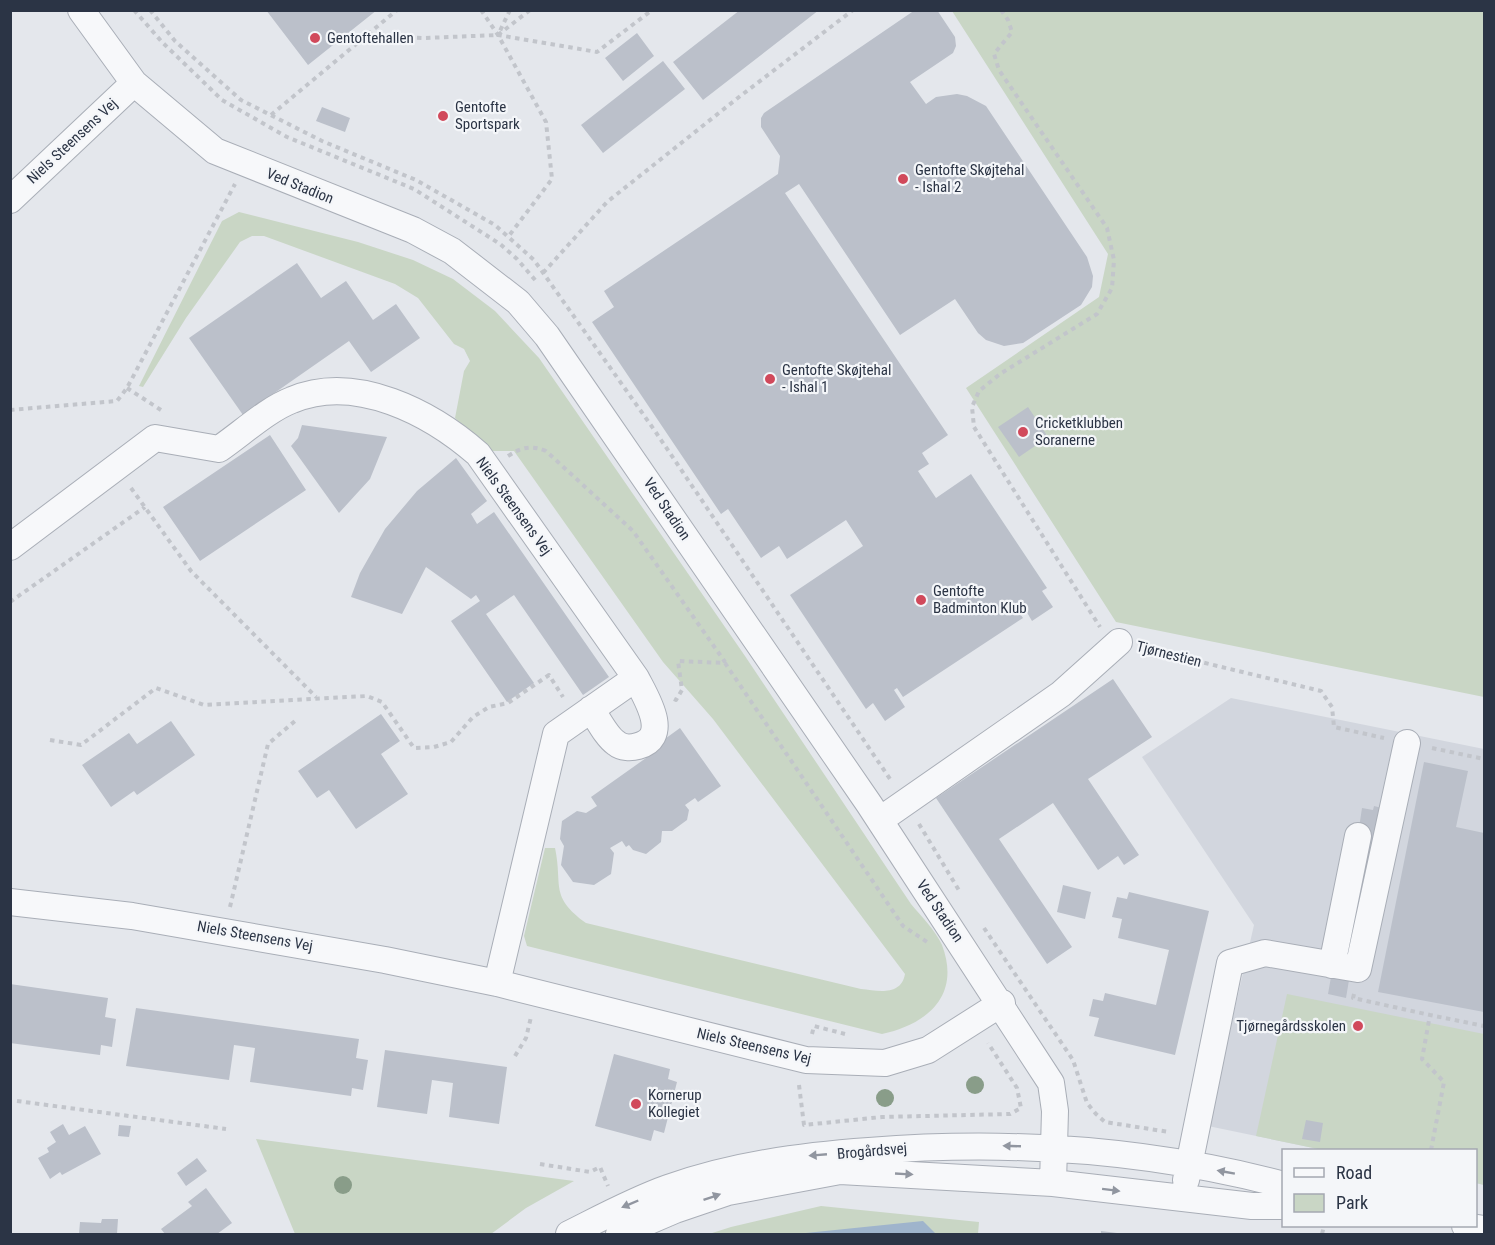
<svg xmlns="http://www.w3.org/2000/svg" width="1495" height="1245" font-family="'Roboto Condensed',sans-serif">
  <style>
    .built { fill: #d2d6de }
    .green { fill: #c9d6c5 }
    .water { fill: #9fb4cc }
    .building { fill: #bbc0ca }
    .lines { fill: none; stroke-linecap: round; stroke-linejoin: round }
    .minor-casing { stroke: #a9aeb7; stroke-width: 28 }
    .path { stroke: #c2c5cb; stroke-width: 4; stroke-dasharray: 4.5 4.5; stroke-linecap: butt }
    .minor { stroke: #f7f8fa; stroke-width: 26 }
    .tree { fill: #899d89 }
    .oneway { fill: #9196a0 }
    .poi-dot { fill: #d1495b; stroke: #f4f6f9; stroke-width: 2 }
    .labels { text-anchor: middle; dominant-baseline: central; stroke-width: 4.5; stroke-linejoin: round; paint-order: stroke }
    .poi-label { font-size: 15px; fill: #2b3445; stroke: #f4f6f9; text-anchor: start }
    .street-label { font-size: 15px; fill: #2b3445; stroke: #f4f6f9 }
  </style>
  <rect width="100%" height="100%" fill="#e4e7ec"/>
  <path class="built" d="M1231,698L1484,749V1185L1476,1183V1150H1323L1208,1126L1254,925L1142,757Z"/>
  <path class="green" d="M952,11H1484V697L1116,622L966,388L1099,297L1108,254Z
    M239,212L358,242L413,260L453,279L495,311L539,358L745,656L911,904C921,916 936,931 942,945C961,995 928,1024 882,1034L527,946L524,936L545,848H555C563,886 549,896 586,923L861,989C879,991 901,996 905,974L713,719L663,662L514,451H487L455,418L464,371L470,361L464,349L454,344L418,298L395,284L264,236H252L240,242L186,318L143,387L139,386L222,221Z
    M1287,994L1484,1034V1185L1476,1183V1150H1323L1256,1136Z
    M256,1139L574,1181L526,1208L491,1234H295Z
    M821,1206L979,1222L978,1234H709L731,1227Z"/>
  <path class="water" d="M923,1221L936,1234H796Z"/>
  <path class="building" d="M266,10H377L308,65Z
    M740,10H819L703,100L673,62Z
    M915,10H937L955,37L956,46L953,53L910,82L926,104L936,97L957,94L967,96L986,106L1087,257L1093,276L1092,287L1081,305L1023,343L1004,346L986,340L978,333L955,299L900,335L799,184L785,193L948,435L922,453L929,464L918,471L936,498L971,474L1047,588L1042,591L1053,607L1032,621L1022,604L1016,608L1023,618L903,697L897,688L894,690L905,707L885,721L873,703L866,709L790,595L863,546L846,520L787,559L779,546L761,558L728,509L721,514L592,322L614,307L604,291L778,174L780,156L761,127V118L764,113Z
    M637,33L654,56L623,81L605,58Z
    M663,61L685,89L603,153L581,125Z
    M322,107L350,118L345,132L316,121Z
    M297,263L321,298L346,281L373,320L396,304L420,338L371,372L349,341L243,415L189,338Z
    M1028,407L1048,437L1019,457L998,427Z
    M302,425L387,437L370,479L339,513L291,446L298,438Z
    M270,435L306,490L200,561L163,507Z
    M456,458L487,501L471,514L477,524L494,512L609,677L583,695L514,595L486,614L534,683L507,702L451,621L480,601L476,595L471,599L426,567L402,614L351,597L360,573L385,529L417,491Z
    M1113,679L1152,737L1088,779L1139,855L1124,865L1118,856L1098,870L1053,803L999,839L1072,947L1047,964L936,798Z
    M381,714L400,741L381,754L408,794L356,829L329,790L317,798L298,771Z
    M171,721L195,755L137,795L134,791L111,807L82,765L129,733L137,744Z
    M680,728L721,786L698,802L695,798L685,805L689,810L687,820L672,831H662L661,842L646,854L633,850L629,845L626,847L622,841L610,848L614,853L611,874L594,885L573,882L561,865L564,846L560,839L562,821L577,811L586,813L597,806L591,797L646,758L644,754Z
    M1424,762L1468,771L1456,827L1484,833V1012L1378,992Z
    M1374,806L1386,809L1374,877L1361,875L1369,830L1359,828L1362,808L1373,810Z
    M1063,885L1091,892L1085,919L1057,912Z
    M1129,892L1209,911L1175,1055L1094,1036L1099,1018L1089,1016L1093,999L1103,1001L1105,993L1156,1005L1169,950L1118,938L1122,919L1112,917L1117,897L1127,899Z
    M1331,977L1349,980L1346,998L1328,994Z
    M10,984L108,998L105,1017L116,1019L112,1047L101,1045L100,1055L10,1043Z
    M136,1008L359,1039L356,1058L368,1060L363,1090L352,1088L351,1096L250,1082L255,1048L234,1045L229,1080L126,1066Z
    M385,1050L507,1067L499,1124L449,1117L453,1083L432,1080L427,1114L377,1107Z
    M614,1054L670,1069L668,1079L677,1082L664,1133L654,1130L651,1141L595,1126Z
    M1306,1120L1323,1123L1320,1142L1302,1139Z
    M63,1124L69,1135L85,1126L101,1154L62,1175L60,1172L50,1179L38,1158L49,1152L47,1148L56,1142L50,1132Z
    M119,1125L131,1126L129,1137L118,1136Z
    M197,1158L207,1171L186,1186L177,1173Z
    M206,1188L232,1223L217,1234H165L161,1229L192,1206L188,1202Z
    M102,1219H118L117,1234H79L80,1222L101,1223Z
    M1101,1231L1117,1233V1234H1101Z"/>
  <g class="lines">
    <g class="minor-casing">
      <path id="minor" d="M81,10L134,83L215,151L413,230L452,251L518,302L547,336L869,804L1051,1083L1055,1111L1053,1183
        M10,200L134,83
        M10,547L155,438L219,449C241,434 268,409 292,400C356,373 431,413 478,454L636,678L556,734L497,983
        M591,709C598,719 606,736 616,743C622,748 631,748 638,746C672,737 645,696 636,678
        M880,820L1061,694L1119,642
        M10,902L132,916L385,960L497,983L806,1060L885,1063L928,1050L1002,1003
        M1332,965L1358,836
        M1186,1180L1230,963L1265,953L1358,969L1407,743
        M1465,1226L1484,1229
        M569,1234C601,1218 634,1200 668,1188C733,1165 800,1156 869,1151C1008,1140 1148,1149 1284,1185
        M619,1234L675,1210L728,1192L840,1171L1053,1183L1252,1206H1284"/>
    </g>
    <path class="path" d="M134,10L162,42L222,100L287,137L414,189L500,244L517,259L536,281
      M150,10L175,41L241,100L322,141L416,180L495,225L534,260L655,431L892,782
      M481,10L498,35L546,122L552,179L508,237
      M510,10L498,35L597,52L652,10
      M1001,10L1008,20L1012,32L994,54L999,70L1107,228L1114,260L1112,288L1097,314L1000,374L979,391L972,407L974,427L1100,627
      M363,36L425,38L498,35L530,10
      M271,115L397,10
      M543,273L607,202L739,97L853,10
      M127,388L164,412
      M10,410L117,401L127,388L235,184
      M508,456C522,447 531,445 546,451L633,531L725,662
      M131,488L191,571L316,697
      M10,602L145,507
      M1143,648L1321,691L1332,707L1334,727L1384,738
      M674,699L676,700L682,690L678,661L725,663L903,926L927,942
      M50,740L81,745L156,688L204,705L367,696L382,702L414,748L434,747L451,742L473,717L489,707L508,703L549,675L563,697
      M1432,748L1484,759
      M919,824L960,892
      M230,907L268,744L295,721
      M984,928L1073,1060L1087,1103L1096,1114L1105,1122L1169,1132
      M1354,994L1353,998L1430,1015
      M812,1034L814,1026L845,1034
      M515,1056L526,1038L531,1017
      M799,1085L804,1125L882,1117L1010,1114L1021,1108L1017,1088L988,1043
      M17,1101L226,1129
      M1431,1150L1444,1082L1422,1059L1430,1015L1484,1026
      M540,1164L590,1172L600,1167L608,1186
      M1322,1234L1324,1226"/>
    <use href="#minor" class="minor"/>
  </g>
  <g class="tree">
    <circle cx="975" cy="1085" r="9"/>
    <circle cx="885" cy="1098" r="9"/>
    <circle cx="343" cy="1185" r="9"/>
  </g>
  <defs><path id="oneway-solid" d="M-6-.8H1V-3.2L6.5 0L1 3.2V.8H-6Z" transform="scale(1.5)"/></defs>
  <g class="oneway">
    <use href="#oneway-solid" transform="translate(1012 1146) rotate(-178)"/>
    <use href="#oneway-solid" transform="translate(818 1155) rotate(175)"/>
    <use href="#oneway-solid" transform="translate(1226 1172) rotate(-170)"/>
    <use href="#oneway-solid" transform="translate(904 1174) rotate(3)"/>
    <use href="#oneway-solid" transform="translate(1111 1190) rotate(7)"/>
    <use href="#oneway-solid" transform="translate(712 1197) rotate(-19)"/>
    <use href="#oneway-solid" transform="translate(630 1204) rotate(157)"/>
  </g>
  <g class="poi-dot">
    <circle cx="315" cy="38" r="6"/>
    <circle cx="443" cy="116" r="6"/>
    <circle cx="903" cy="179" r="6"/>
    <circle cx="770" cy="379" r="6"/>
    <circle cx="1023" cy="432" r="6"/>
    <circle cx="921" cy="600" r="6"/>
    <circle cx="1358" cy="1026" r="6"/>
    <circle cx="636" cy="1104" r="6"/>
  </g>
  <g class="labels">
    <g class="poi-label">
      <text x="327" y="38">Gentoftehallen</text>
      <text x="455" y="107">Gentofte<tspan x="455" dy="17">Sportspark</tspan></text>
      <text x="915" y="170">Gentofte Skøjtehal<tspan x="915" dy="17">- Ishal 2</tspan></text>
      <text x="782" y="370">Gentofte Skøjtehal<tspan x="782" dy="17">- Ishal 1</tspan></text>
      <text x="1035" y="423">Cricketklubben<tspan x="1035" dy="17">Soranerne</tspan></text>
      <text x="933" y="591">Gentofte<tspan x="933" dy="17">Badminton Klub</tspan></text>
      <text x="1346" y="1026" text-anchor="end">Tjørnegårdsskolen</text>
      <text x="648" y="1095">Kornerup<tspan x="648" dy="17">Kollegiet</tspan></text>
    </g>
    <g class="street-label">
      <text transform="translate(72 141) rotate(-43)">Niels Steensens Vej</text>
      <text transform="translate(300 186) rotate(22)">Ved Stadion</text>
      <text transform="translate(514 506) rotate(54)">Niels Steensens Vej</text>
      <text transform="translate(667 509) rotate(56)">Ved Stadion</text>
      <text transform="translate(1169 654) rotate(14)">Tjørnestien</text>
      <text transform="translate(940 911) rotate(56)">Ved Stadion</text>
      <text transform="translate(255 936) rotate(10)">Niels Steensens Vej</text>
      <text transform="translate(754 1046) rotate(13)">Niels Steensens Vej</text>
      <text transform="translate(872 1151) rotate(-5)">Brogårdsvej</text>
    </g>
  </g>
  <rect width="1495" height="1245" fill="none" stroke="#2b3445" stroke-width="24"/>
  <rect x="1282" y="1149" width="195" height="78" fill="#f4f6f9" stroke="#a4a8b1" stroke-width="1.5"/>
  <rect x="1294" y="1168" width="30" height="9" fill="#f7f8fa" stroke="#a4a8b1" stroke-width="1.5"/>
  <text x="1336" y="1179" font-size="18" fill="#2b3445">Road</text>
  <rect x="1294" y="1194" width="30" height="18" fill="#c9d6c5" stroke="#a4a8b1" stroke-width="1.5"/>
  <text x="1336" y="1209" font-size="18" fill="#2b3445">Park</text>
</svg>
